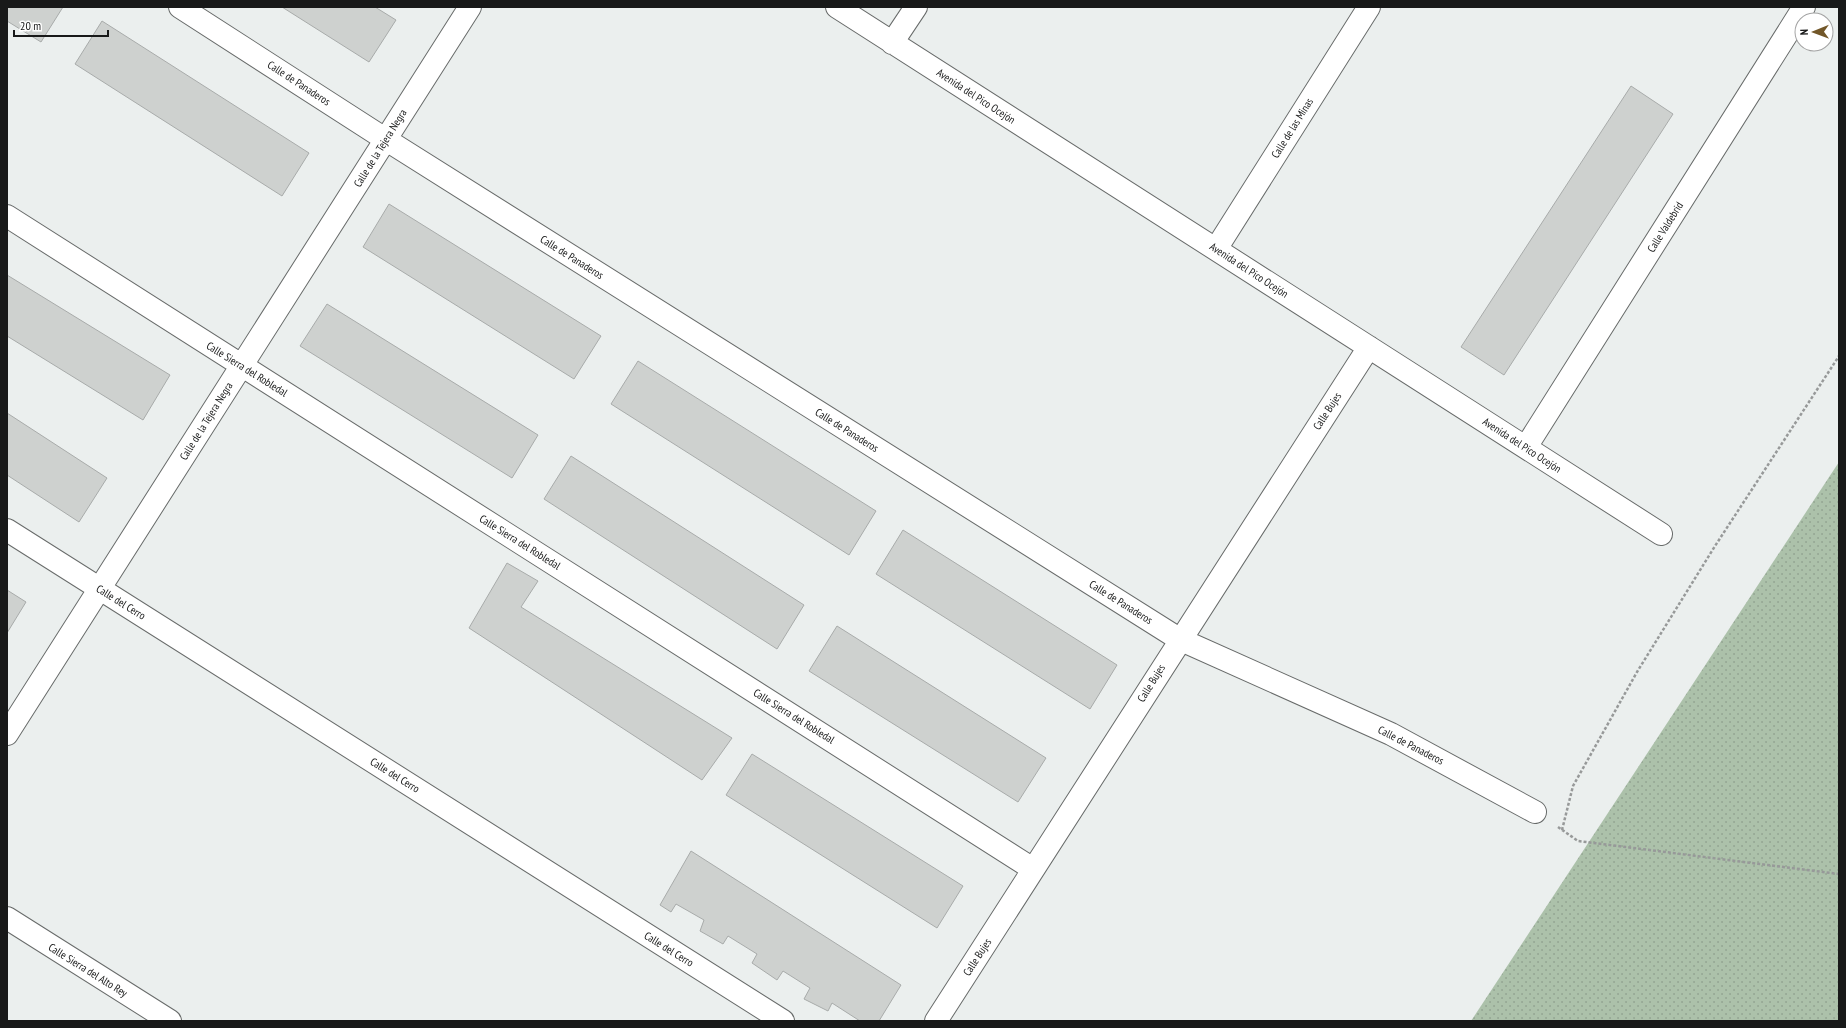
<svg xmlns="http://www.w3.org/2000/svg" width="1846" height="1028" font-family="'PT Sans Narrow',sans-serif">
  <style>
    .grass { fill: url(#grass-dots) }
    .building { fill: #ced1cf; stroke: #a8abaa }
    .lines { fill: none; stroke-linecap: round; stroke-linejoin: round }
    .minor-casing { stroke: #686b6a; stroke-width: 24 }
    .path { stroke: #979999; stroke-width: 2.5; stroke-dasharray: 3 2; stroke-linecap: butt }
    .minor { stroke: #fff; stroke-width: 22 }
    .labels { text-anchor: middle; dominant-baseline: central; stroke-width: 3; stroke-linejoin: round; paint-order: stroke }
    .street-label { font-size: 11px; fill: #181919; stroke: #fff }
  </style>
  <defs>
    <pattern id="grass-dots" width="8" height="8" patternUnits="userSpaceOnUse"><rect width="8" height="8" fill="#acc1aa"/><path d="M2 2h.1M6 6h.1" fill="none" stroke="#93a592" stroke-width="1.8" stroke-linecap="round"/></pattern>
  </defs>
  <rect width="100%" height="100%" fill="#ebefee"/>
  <path class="grass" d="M1839,462V1021H1471Z"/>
  <path class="building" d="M7,7H63L41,42L7,21Z
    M282,7H375L396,20L369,62Z
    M102,21L309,153L282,196L75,64Z
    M1631,86L1673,114L1504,375L1461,347Z
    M389,204L601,336L574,379L363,247Z
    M7,275L170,375L143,420L7,336Z
    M327,304L538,435L512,478L300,346Z
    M638,361L876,511L849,555L611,404Z
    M7,413L107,478L79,522L7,475Z
    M571,456L804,605L777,649L544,499Z
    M903,530L1117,665L1090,709L876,574Z
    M507,563L538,581L521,607L732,738L702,780L469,628Z
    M7,590L26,602L7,633Z
    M837,626L1046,758L1018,802L809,671Z
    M752,754L963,886L937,928L726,795Z
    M691,851L901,985L879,1021H860L832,1003L828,1011L804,999L810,988L783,971L777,980L752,963L757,954L728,936L723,944L700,931L704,920L676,904L671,912L660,905Z"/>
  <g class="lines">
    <g class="minor-casing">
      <path id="minor" d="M180,7L385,139L1179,639L1391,734L1535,812
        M837,7L1661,534
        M892,43L916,7
        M7,216L1033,869
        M1216,249L1369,7
        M1526,447L1804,7
        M7,530L783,1021
        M7,734L470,7
        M7,918L170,1021
        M936,1021L1369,347"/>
    </g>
    <path class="path" d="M1558,827L1578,841L1839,874
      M1562,830L1573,786L1637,672L1715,546L1839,356"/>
    <use href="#minor" class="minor"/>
  </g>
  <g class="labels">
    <g class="street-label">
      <text transform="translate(299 83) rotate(33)">Calle de Panaderos</text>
      <text transform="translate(976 96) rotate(33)">Avenida del Pico Ocejón</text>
      <text transform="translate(1292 128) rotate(-58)">Calle de las Minas</text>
      <text transform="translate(380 148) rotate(-58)">Calle de la Tejera Negra</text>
      <text transform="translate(1665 227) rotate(-58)">Calle Valdebrid</text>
      <text transform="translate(572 257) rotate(32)">Calle de Panaderos</text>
      <text transform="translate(1249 270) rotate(33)">Avenida del Pico Ocejón</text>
      <text transform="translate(247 369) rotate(32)">Calle Sierra del Robledal</text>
      <text transform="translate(1327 411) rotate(-57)">Calle Bujes</text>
      <text transform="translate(206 421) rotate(-58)">Calle de la Tejera Negra</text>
      <text transform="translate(847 430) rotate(32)">Calle de Panaderos</text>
      <text transform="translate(1522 445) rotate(33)">Avenida del Pico Ocejón</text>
      <text transform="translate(520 542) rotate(32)">Calle Sierra del Robledal</text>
      <text transform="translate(121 602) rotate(32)">Calle del Cerro</text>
      <text transform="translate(1121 602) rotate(32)">Calle de Panaderos</text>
      <text transform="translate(1151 683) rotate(-58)">Calle Bujes</text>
      <text transform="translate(794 716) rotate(32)">Calle Sierra del Robledal</text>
      <text transform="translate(1411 745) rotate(27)">Calle de Panaderos</text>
      <text transform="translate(395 775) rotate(32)">Calle del Cerro</text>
      <text transform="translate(669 949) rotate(32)">Calle del Cerro</text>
      <text transform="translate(977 957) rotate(-57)">Calle Bujes</text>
      <text transform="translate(88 970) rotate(32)">Calle Sierra del Alto Rey</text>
    </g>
  </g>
  <rect width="1846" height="1028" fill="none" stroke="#181919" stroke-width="16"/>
  <g transform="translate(1814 32) rotate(269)"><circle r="19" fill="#ffffff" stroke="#a3a3a3"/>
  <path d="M0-3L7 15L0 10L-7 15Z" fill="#725729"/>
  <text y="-6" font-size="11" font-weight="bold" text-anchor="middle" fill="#181919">N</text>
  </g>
  <path d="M14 30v6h94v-6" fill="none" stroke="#181919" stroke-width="2"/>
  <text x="20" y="30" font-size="12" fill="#181919" stroke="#ffffff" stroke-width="3" paint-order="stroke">20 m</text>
</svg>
